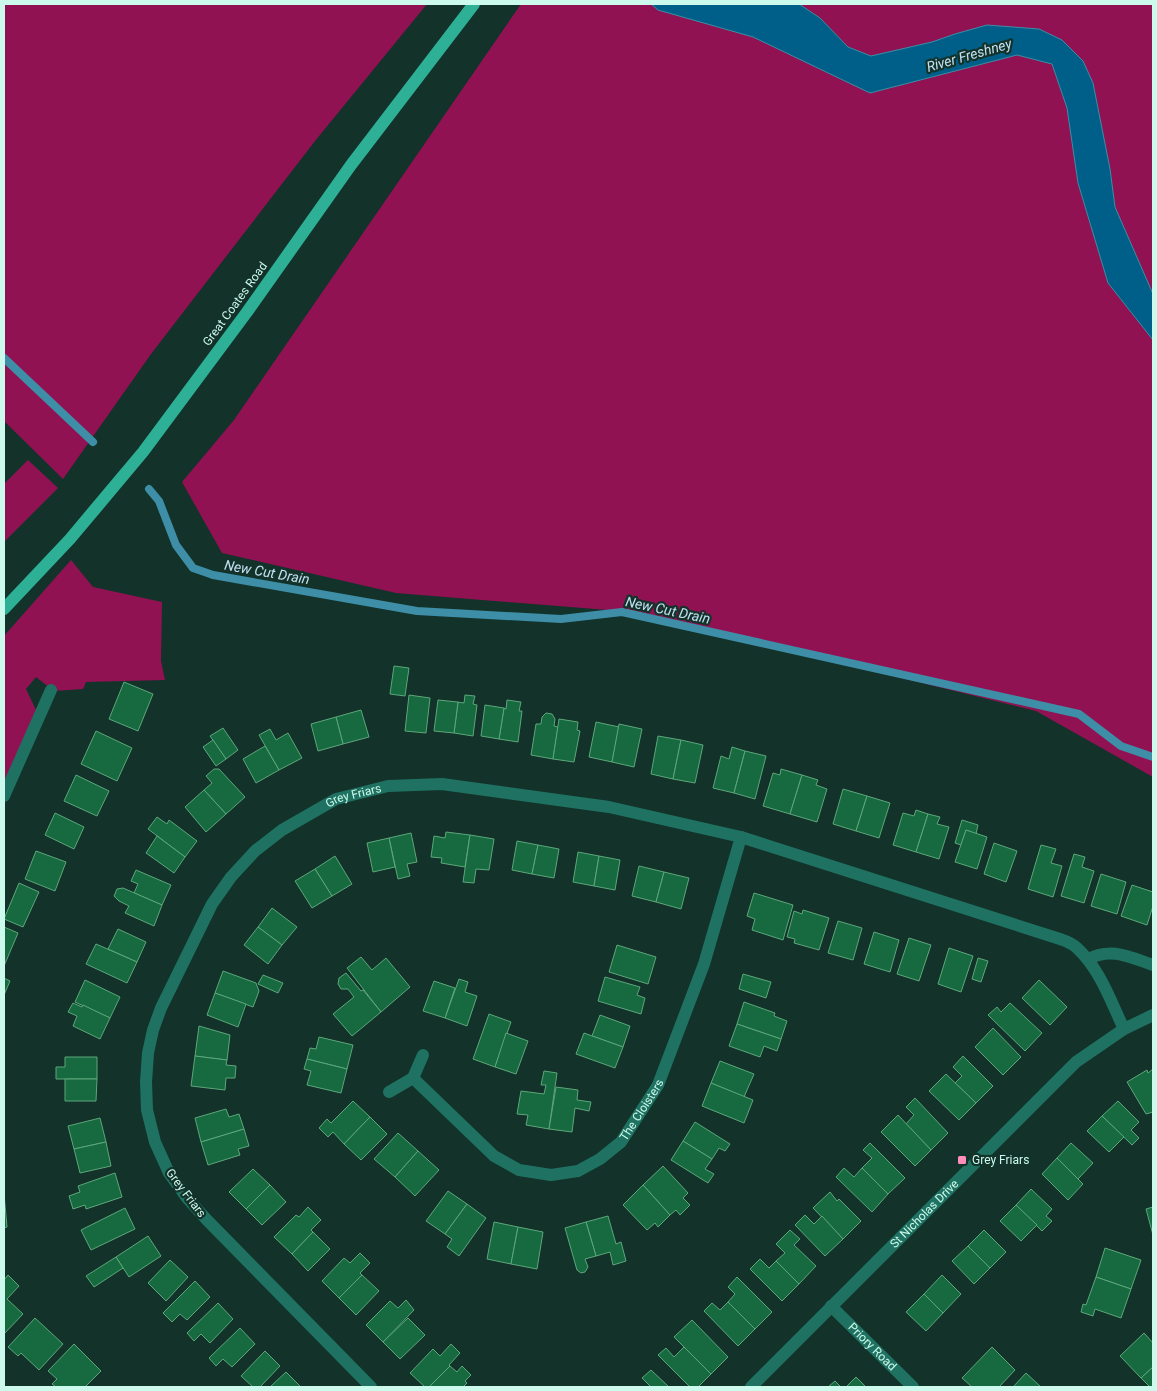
<svg xmlns="http://www.w3.org/2000/svg" width="1157" height="1391" font-family="Roboto,sans-serif">
  <style>
    .green { fill: #911253 }
    .water { fill: #005f88; stroke: #3d8ea6 }
    .lines { fill: none; stroke-linecap: round; stroke-linejoin: round }
    .stream { stroke: #3d8ea6; stroke-width: 8 }
    .building { fill: #176940; stroke: #5da77b }
    .street { stroke: #1f7261; stroke-width: 12 }
    .primary { stroke: #2eb097; stroke-width: 12 }
    .poi-dot { fill: #ff8eba; stroke: #12322a; stroke-width: 2 }
    .labels { text-anchor: middle; dominant-baseline: central; stroke-width: 4.5; stroke-linejoin: round; paint-order: stroke }
    .street-label { font-size: 12px; fill: #ccfaed; stroke: #12322a }
    .poi-label { font-size: 12px; fill: #ccfaed; stroke: #12322a; text-anchor: start }
    .water-label { font-size: 14px; font-style: italic; fill: #c3e0f2; stroke: #12322a }
  </style>
  <rect width="100%" height="100%" fill="#12322a"/>
  <g class="green">
    <path d="M4,4H427L315,141L151,354L63,479L4,421Z"/>
    <path d="M521,4H651L658,10L753,37L870,93L1017,55L1052,64L1067,108L1078,183L1108,283L1153,340V777L1036,711L633,612L396,593L222,553L182,482L234,420Z"/>
    <path d="M799,4H1153V294L1115,207L1110,169L1093,83L987,25L955,34L932,42L871,56L848,47L820,18Z"/>
    <path d="M28,460L58,488L4,542V484Z"/>
    <path d="M71,560L93,587L162,602L161,661L165,680L86,682L83,689L54,691L36,677L26,689L36,710L4,783V636Z"/>
  </g>
  <path class="water" d="M651,4H799L820,18L848,47L871,56L932,42L955,34L987,25L1039,29L1062,40L1083,61L1093,83L1110,169L1115,207L1153,294V340L1108,283L1078,183L1067,108L1052,64L1017,55L870,93L753,37L658,10Z"/>
  <g class="lines">
    <g class="stream">
      <path d="M4,358L93,442"/>
      <path d="M149,489L159,501L176,545L193,568L213,575L417,611L561,619L622,612L1079,714L1121,746L1153,757"/>
    </g>
  </g>
  <g class="building">
    <path d="M394,666L409,668L405,696L390,694Z"/>
    <path d="M124,682L153,694L138,731L109,719Z"/>
    <path d="M409,695L430,698L426,733L405,731Z"/>
    <path d="M465,695L475,696L473,704L477,705L473,736L454,733L458,702L464,703Z"/>
    <path d="M438,700L458,702L454,733L434,731Z"/>
    <path d="M507,700L521,702L519,711H522L518,742L499,739L504,708L506,709Z"/>
    <path d="M485,705L504,708L499,739L481,736Z"/>
    <path d="M361,710L369,737L343,744L336,717Z"/>
    <path d="M546,713L552,714L555,719L554,726L558,727L553,759L531,755L536,724H541L542,717Z"/>
    <path d="M336,717L343,744L318,751L311,724Z"/>
    <path d="M559,719L578,722L577,730L580,731L574,762L553,759Z"/>
    <path d="M596,722L619,727L612,762L589,757Z"/>
    <path d="M619,724L642,729L634,767L612,762Z"/>
    <path d="M223,728L238,750L226,759L210,736Z"/>
    <path d="M270,729L276,740L288,733L302,758L279,770L259,735Z"/>
    <path d="M96,731L132,748L117,781L81,764Z"/>
    <path d="M658,736L681,740L673,779L651,774Z"/>
    <path d="M213,740L226,759L216,766L203,747Z"/>
    <path d="M681,740L703,745L695,783L673,779Z"/>
    <path d="M265,746L279,770L256,783L243,759Z"/>
    <path d="M732,747L745,751L734,793L713,788L721,756L729,759Z"/>
    <path d="M745,751L766,756L755,799L734,793Z"/>
    <path d="M214,769H219L245,797L226,814L204,790L212,783L206,776Z"/>
    <path d="M781,769L802,775L790,814L763,806L773,773L780,775Z"/>
    <path d="M76,775L109,791L97,816L64,801Z"/>
    <path d="M802,775L818,780L816,785L827,789L817,822L790,814Z"/>
    <path d="M843,789L867,796L856,831L833,824Z"/>
    <path d="M204,790L226,814L206,832L185,807Z"/>
    <path d="M867,796L890,803L879,838L856,831Z"/>
    <path d="M916,810L928,814L916,852L893,845L903,813L914,816Z"/>
    <path d="M55,813L84,827L74,849L45,835Z"/>
    <path d="M928,814L940,817L937,824L949,827L939,859L916,852Z"/>
    <path d="M157,817L167,824L169,820L197,841L185,857L148,829Z"/>
    <path d="M962,820L978,825L976,834L966,830L961,845L955,843Z"/>
    <path d="M966,830L987,837L977,869L955,862Z"/>
    <path d="M446,832L470,835L465,867L441,863L442,858L431,857L434,836L445,838Z"/>
    <path d="M411,833L417,862L407,864L410,876L398,879L389,838Z"/>
    <path d="M470,835L494,839L489,870L476,869L474,883L463,882Z"/>
    <path d="M157,836L185,857L174,873L146,853Z"/>
    <path d="M389,838L395,867L373,872L367,843Z"/>
    <path d="M517,841L538,845L532,874L512,870Z"/>
    <path d="M994,843L1017,851L1006,882L984,874Z"/>
    <path d="M538,845L559,849L554,878L532,874Z"/>
    <path d="M1041,845L1056,849L1051,863L1062,866L1053,897L1028,889Z"/>
    <path d="M36,851L66,862L55,891L25,879Z"/>
    <path d="M578,852L599,856L594,886L573,882Z"/>
    <path d="M1074,854L1085,857L1082,867L1094,871L1084,903L1061,896Z"/>
    <path d="M335,856L352,884L332,896L315,869Z"/>
    <path d="M599,856L620,860L615,890L594,886Z"/>
    <path d="M639,866L664,872L656,902L632,896Z"/>
    <path d="M315,869L332,896L312,908L295,881Z"/>
    <path d="M136,870L171,885L162,905L134,893L138,884L131,881Z"/>
    <path d="M664,872L689,878L681,909L656,902Z"/>
    <path d="M1101,874L1126,882L1117,914L1091,906Z"/>
    <path d="M19,883L39,892L23,927L4,919Z"/>
    <path d="M1132,885L1153,892V906L1147,925L1121,916Z"/>
    <path d="M123,888L162,905L154,926L125,913L129,906L119,901L114,896L117,889Z"/>
    <path d="M754,893L793,905L783,940L752,930L755,919L747,916Z"/>
    <path d="M272,908L297,927L282,945L258,927Z"/>
    <path d="M803,910L829,918L819,950L794,943L795,939L787,937L794,911L802,914Z"/>
    <path d="M838,921L862,928L853,960L828,953Z"/>
    <path d="M4,927L18,933L4,966Z"/>
    <path d="M258,927L282,945L268,964L244,945Z"/>
    <path d="M118,929L146,942L137,962L108,949Z"/>
    <path d="M874,932L899,940L890,972L864,964Z"/>
    <path d="M909,938L931,945L919,981L897,974Z"/>
    <path d="M96,944L137,962L127,983L86,964Z"/>
    <path d="M617,945L656,957L648,984L609,972Z"/>
    <path d="M949,948L973,956L961,992L938,984Z"/>
    <path d="M361,957L372,970L386,958L410,987L381,1012L347,968Z"/>
    <path d="M978,958L988,961L981,982L972,979Z"/>
    <path d="M223,971L256,983L259,991L253,1007L215,993Z"/>
    <path d="M346,973L361,991L363,990L381,1012L352,1036L333,1014L354,997L348,989H341L338,984L339,978Z"/>
    <path d="M743,974L771,982L766,998L739,989Z"/>
    <path d="M263,975L283,983L278,993L258,984Z"/>
    <path d="M605,977L640,987L637,995L645,998L641,1014L598,1001Z"/>
    <path d="M4,978L10,981L4,995Z"/>
    <path d="M459,979L468,982L465,992L477,996L467,1026L445,1018Z"/>
    <path d="M85,980L120,997L110,1018L75,1002Z"/>
    <path d="M1039,980L1067,1007L1050,1025L1022,998Z"/>
    <path d="M434,981L455,988L445,1018L423,1011Z"/>
    <path d="M215,993L246,1004L238,1027L207,1015Z"/>
    <path d="M744,1002L775,1013L774,1016L787,1021L781,1039L737,1024Z"/>
    <path d="M73,1003L82,1007L83,1005L110,1018L100,1039L73,1026L77,1016L68,1012Z"/>
    <path d="M1010,1003L1042,1033L1025,1051L988,1015L997,1007L1001,1012Z"/>
    <path d="M489,1014L511,1022L495,1067L473,1059Z"/>
    <path d="M600,1015L630,1026L623,1047L592,1036Z"/>
    <path d="M737,1024L781,1039L777,1051L764,1046L760,1057L729,1046Z"/>
    <path d="M199,1026L230,1035L227,1060L195,1056Z"/>
    <path d="M993,1028L1021,1057L1003,1075L975,1047Z"/>
    <path d="M506,1033L528,1041L516,1074L495,1067Z"/>
    <path d="M584,1033L623,1047L615,1068L576,1054Z"/>
    <path d="M319,1037L353,1045L347,1069L307,1059L310,1048L316,1049Z"/>
    <path d="M195,1056L227,1060L226,1065L236,1066L235,1078H226L225,1090L191,1086Z"/>
    <path d="M963,1056L993,1086L976,1103L955,1083L962,1076L953,1067Z"/>
    <path d="M65,1057H97V1079H56V1067H65Z"/>
    <path d="M307,1059L347,1069L341,1093L307,1085L311,1071L304,1069Z"/>
    <path d="M720,1061L754,1074L744,1097L711,1083Z"/>
    <path d="M1153,1069V1112L1146,1114L1127,1082L1147,1070L1148,1073Z"/>
    <path d="M544,1071L557,1073L549,1129L526,1125L528,1115L517,1114L521,1091L544,1094L546,1085H541Z"/>
    <path d="M946,1074L976,1103L959,1120L929,1091Z"/>
    <path d="M65,1079H97L96,1101H65Z"/>
    <path d="M711,1083L753,1100L744,1123L702,1106Z"/>
    <path d="M556,1087L578,1090L577,1100L591,1102L589,1111L575,1108L572,1132L549,1129Z"/>
    <path d="M915,1098L948,1133L931,1150L906,1124L914,1115L906,1107Z"/>
    <path d="M353,1101L370,1117L344,1144L333,1132L328,1137L319,1128L327,1119L331,1123Z"/>
    <path d="M1118,1101L1139,1122L1131,1130L1139,1138L1132,1145L1102,1116Z"/>
    <path d="M226,1109L229,1117L239,1114L244,1129L201,1142L195,1118Z"/>
    <path d="M898,1115L931,1150L915,1166L881,1132Z"/>
    <path d="M1102,1116L1124,1137L1109,1152L1087,1131Z"/>
    <path d="M370,1117L387,1134L361,1160L344,1144Z"/>
    <path d="M100,1118L106,1142L74,1149L68,1126Z"/>
    <path d="M695,1122L730,1144L725,1151L719,1148L712,1159L683,1141Z"/>
    <path d="M244,1129L249,1146L238,1149L240,1155L208,1165L201,1142Z"/>
    <path d="M398,1133L418,1151L395,1177L374,1159Z"/>
    <path d="M683,1141L712,1159L705,1169L714,1174L708,1183L671,1160Z"/>
    <path d="M106,1142L111,1166L80,1173L74,1149Z"/>
    <path d="M870,1143L905,1178L888,1194L862,1168L872,1158L863,1150Z"/>
    <path d="M1071,1143L1093,1163L1078,1179L1057,1158Z"/>
    <path d="M418,1151L439,1170L415,1196L395,1177Z"/>
    <path d="M1057,1158L1083,1184L1068,1200L1042,1174Z"/>
    <path d="M663,1166L688,1193L683,1198L690,1205L680,1215L676,1210L670,1215L643,1185Z"/>
    <path d="M844,1168L854,1177L862,1168L888,1194L872,1212L836,1177Z"/>
    <path d="M253,1169L270,1185L246,1209L229,1192Z"/>
    <path d="M115,1173L122,1197L86,1209L85,1205L73,1209L69,1196L80,1192L78,1186Z"/>
    <path d="M270,1185L286,1202L262,1225L246,1209Z"/>
    <path d="M643,1185L670,1215L658,1227L655,1223L647,1230L623,1205Z"/>
    <path d="M1031,1189L1052,1209L1046,1216L1052,1221L1042,1231L1016,1205Z"/>
    <path d="M448,1191L467,1204L445,1234L426,1221Z"/>
    <path d="M830,1192L837,1201L839,1199L861,1221L843,1239L813,1208Z"/>
    <path d="M4,1194L7,1227L4,1228Z"/>
    <path d="M467,1204L486,1218L459,1256L447,1247L452,1239L445,1234Z"/>
    <path d="M1016,1205L1037,1225L1021,1241L1000,1221Z"/>
    <path d="M308,1207L321,1220L311,1230L313,1232L292,1254L274,1237L296,1215L299,1217Z"/>
    <path d="M1153,1207V1235L1146,1209Z"/>
    <path d="M125,1208L135,1229L91,1250L81,1230Z"/>
    <path d="M805,1215L814,1224L822,1216L843,1239L825,1256L795,1225Z"/>
    <path d="M608,1216L616,1244L621,1242L626,1261L613,1265L610,1252L596,1256L586,1222Z"/>
    <path d="M494,1222L518,1227L511,1264L487,1259Z"/>
    <path d="M586,1222L596,1256L585,1259L588,1267L585,1272L581,1273L577,1270L565,1228Z"/>
    <path d="M518,1227L543,1232L537,1269L511,1264Z"/>
    <path d="M790,1230L800,1239L794,1245L816,1266L799,1284L776,1261L785,1253L776,1244Z"/>
    <path d="M984,1230L1006,1252L990,1268L968,1246Z"/>
    <path d="M313,1232L330,1249L308,1271L292,1254Z"/>
    <path d="M148,1236L161,1256L129,1277L116,1257Z"/>
    <path d="M968,1246L990,1268L974,1284L952,1261Z"/>
    <path d="M1105,1248L1141,1260L1131,1289L1096,1277Z"/>
    <path d="M360,1253L370,1263L360,1273L362,1275L339,1298L322,1281L344,1258L350,1263Z"/>
    <path d="M116,1257L123,1268L94,1287L86,1276Z"/>
    <path d="M760,1259L769,1268L776,1261L799,1284L782,1301L750,1269Z"/>
    <path d="M170,1260L188,1277L166,1301L148,1283Z"/>
    <path d="M8,1275L19,1286L7,1299L23,1314L4,1334V1280Z"/>
    <path d="M362,1275L379,1291L356,1315L339,1298Z"/>
    <path d="M942,1275L961,1294L943,1313L924,1294Z"/>
    <path d="M737,1277L772,1312L755,1329L728,1302L735,1294L728,1287Z"/>
    <path d="M1096,1277L1131,1289L1121,1318L1095,1309L1093,1316L1081,1312L1083,1304L1086,1305Z"/>
    <path d="M195,1281L210,1297L187,1320L180,1314L172,1322L163,1313Z"/>
    <path d="M924,1294L943,1313L926,1331L906,1312Z"/>
    <path d="M406,1300L414,1310L383,1342L366,1325L390,1301L398,1308Z"/>
    <path d="M728,1302L755,1329L738,1346L704,1311L712,1303L720,1310Z"/>
    <path d="M218,1303L233,1319L210,1343L201,1334L194,1341L187,1333Z"/>
    <path d="M35,1318L63,1344L39,1370L21,1353L18,1356L8,1347Z"/>
    <path d="M408,1318L425,1335L400,1359L383,1342Z"/>
    <path d="M692,1320L728,1357L711,1374L674,1337Z"/>
    <path d="M240,1328L255,1344L232,1367L223,1359L216,1366L209,1358Z"/>
    <path d="M1144,1333L1153,1343V1367L1141,1378L1120,1356Z"/>
    <path d="M74,1344L101,1371L85,1387H56L52,1384L57,1379L48,1371Z"/>
    <path d="M451,1344L460,1353L449,1365L450,1366L429,1387H425L410,1373L433,1349L440,1356Z"/>
    <path d="M684,1347L711,1374L698,1387H690L658,1355L666,1348L674,1357Z"/>
    <path d="M992,1347L1015,1370L999,1387H972L962,1378Z"/>
    <path d="M265,1351L280,1366L260,1387H253L241,1376Z"/>
    <path d="M450,1366L457,1372L462,1366L471,1375L465,1381L467,1383L463,1387H429Z"/>
    <path d="M1153,1367V1387H1150L1141,1378Z"/>
    <path d="M651,1370L669,1387H651L642,1378Z"/>
    <path d="M286,1372L301,1387H270Z"/>
    <path d="M1026,1373L1041,1387H1013Z"/>
    <path d="M856,1377L866,1387H846Z"/>
    <path d="M835,1381L841,1387H828Z"/>
  </g>
  <g class="lines">
    <g class="street">
      <path d="M4,796L51,690"/>
      <path d="M1088,959C1112,947 1129,957 1153,965"/>
      <path id="s1" d="M413,1078L494,1156L519,1170L551,1175L578,1171L600,1159L621,1142L658,1085L704,964L741,837"/>
      <path d="M389,1092L413,1078L423,1055"/>
      <path id="s2" d="M831,1306L913,1387"/>
      <path id="s3" d="M371,1387L207,1220L187,1198L169,1173L155,1142L147,1110L146,1082L148,1053L153,1030L161,1008L212,904L231,877L255,851L282,830L336,799L388,786L442,784L609,807L741,837L1060,939C1066,941 1073,944 1077,948C1100,969 1111,1002 1124,1029"/>
      <path id="s4" d="M751,1387L1076,1062L1124,1029L1153,1015"/>
    </g>
    <path class="primary" d="M4,609L70,539L143,452L247,312L351,165L474,4"/>
  </g>
  <rect class="poi-dot" x="957" y="1155" width="10" height="10" rx="2.5"/>
  <g class="labels">
    <g class="street-label">
      <text transform="translate(235 304) rotate(-54)">Great Coates Road</text>
      <text stroke="none"><textPath href="#s3" startOffset="764">Grey Friars</textPath></text>
      <text stroke="none"><textPath href="#s1" startOffset="291">The Cloisters</textPath></text>
      <text transform="translate(186 1193) rotate(53)">Grey Friars</text>
      <text stroke="none"><textPath href="#s4" startOffset="245">St Nicholas Drive</textPath></text>
      <text stroke="none"><textPath href="#s2" startOffset="58">Priory Road</textPath></text>
    </g>
    <g class="poi-label">
      <text x="972" y="1160">Grey Friars</text>
    </g>
    <g class="water-label">
      <text transform="translate(969 55) rotate(-16)">River Freshney</text>
      <text transform="translate(267 572) rotate(10)">New Cut Drain</text>
      <text transform="translate(668 610) rotate(12)">New Cut Drain</text>
    </g>
  </g>
  <rect width="1157" height="1391" fill="none" stroke="#ccfaed" stroke-width="10"/>
</svg>
